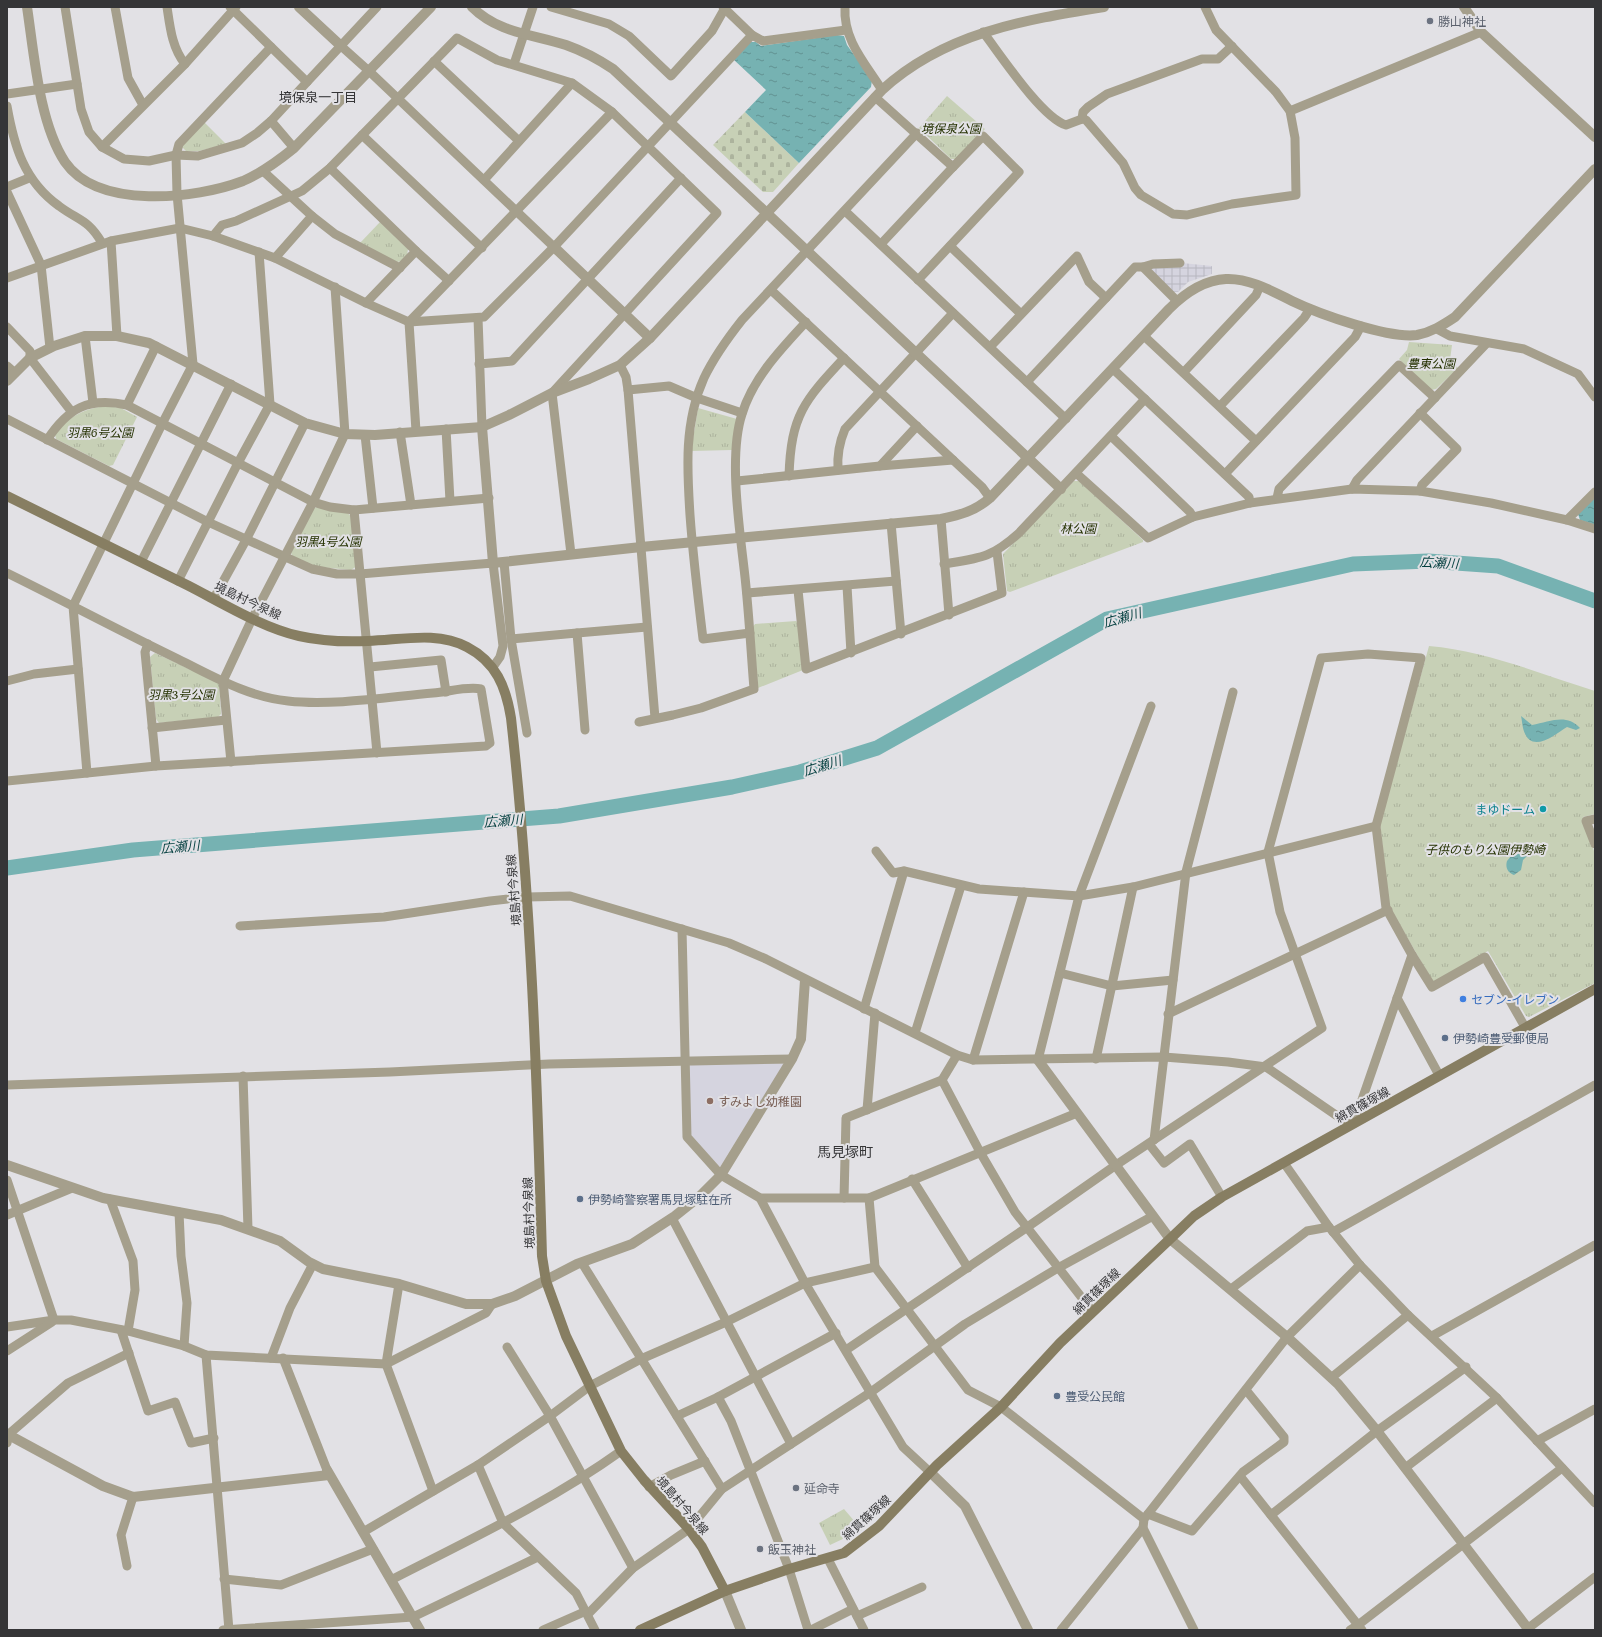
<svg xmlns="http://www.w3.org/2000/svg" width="1602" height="1637" font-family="Literata,'Noto Sans JP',serif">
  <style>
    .built { fill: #d5d4df }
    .industrial { fill: url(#industrial-grid) }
    .cemetery { fill: url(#cemetery-stones) }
    .park { fill: url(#park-tufts) }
    .water { fill: url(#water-ripples) }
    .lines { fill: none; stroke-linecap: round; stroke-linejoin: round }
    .river { stroke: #76b2b2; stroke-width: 15 }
    .minor { stroke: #a59f8c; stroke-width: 9 }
    .tertiary { stroke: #a59f8c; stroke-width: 10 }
    .secondary { stroke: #877e62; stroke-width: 10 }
    .worship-dot { fill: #6b7280; stroke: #e2e1e5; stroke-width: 1.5 }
    .culture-dot { fill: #0f9aa8; stroke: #e2e1e5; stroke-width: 1.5 }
    .shop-dot { fill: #3f7fe0; stroke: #e2e1e5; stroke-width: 1.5 }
    .service-dot { fill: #5c6f8a; stroke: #e2e1e5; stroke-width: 1.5 }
    .education-dot { fill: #8d6e63; stroke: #e2e1e5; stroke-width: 1.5 }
    .labels { text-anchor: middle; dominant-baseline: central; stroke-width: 4; stroke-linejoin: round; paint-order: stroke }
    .worship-label { font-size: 12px; fill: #5b616d; stroke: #e2e1e5; text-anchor: start }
    .park-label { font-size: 12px; font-style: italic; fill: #243100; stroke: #e2e1e5 }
    .street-label { font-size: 12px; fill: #353537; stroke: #e2e1e5 }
    .culture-label { font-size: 12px; fill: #0d838f; stroke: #e2e1e5; text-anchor: end }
    .shop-label { font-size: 12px; fill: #366cbe; stroke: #e2e1e5; text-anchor: start }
    .service-label { font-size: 12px; fill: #4e5e75; stroke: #e2e1e5; text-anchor: start }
    .education-label { font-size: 12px; fill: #785e54; stroke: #e2e1e5; text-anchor: start }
    .neighbourhood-label { font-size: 13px; fill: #353537; stroke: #e2e1e5 }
    .water-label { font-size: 13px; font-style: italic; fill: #033f3f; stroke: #e2e1e5 }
    .quarter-label { font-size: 14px; fill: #353537; stroke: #e2e1e5 }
  </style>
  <defs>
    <pattern id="industrial-grid" width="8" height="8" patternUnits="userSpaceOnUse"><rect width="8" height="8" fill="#d5d4df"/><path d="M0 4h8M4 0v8" fill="none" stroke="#b7b7c0"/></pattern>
    <pattern id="cemetery-stones" width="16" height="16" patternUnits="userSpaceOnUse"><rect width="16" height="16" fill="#c7d0b6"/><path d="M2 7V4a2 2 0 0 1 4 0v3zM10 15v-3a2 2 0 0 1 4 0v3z" fill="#acb39d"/></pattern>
    <pattern id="park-tufts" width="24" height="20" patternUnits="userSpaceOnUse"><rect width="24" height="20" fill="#c7d0b6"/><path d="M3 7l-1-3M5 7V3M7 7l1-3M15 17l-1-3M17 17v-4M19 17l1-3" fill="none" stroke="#acb39d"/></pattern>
    <pattern id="water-ripples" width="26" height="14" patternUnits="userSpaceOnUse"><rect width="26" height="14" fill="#76b2b2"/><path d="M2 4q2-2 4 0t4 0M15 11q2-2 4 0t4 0" fill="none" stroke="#629292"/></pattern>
  </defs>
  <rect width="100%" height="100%" fill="#e2e1e5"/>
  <path class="built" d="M786,1061L720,1167L690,1135L688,1067L691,1065Z"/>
  <path class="industrial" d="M1182,263L1212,266V274L1188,282L1178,292H1172L1151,271L1153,266Z"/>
  <path class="cemetery" d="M745,112L799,163L773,192H763L713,145Z"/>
  <g class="park">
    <path d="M947,96L985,129L957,159H951L919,128Z"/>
    <path d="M204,122L226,144L199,151H186L181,146Z"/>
    <path d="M380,222L408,249L407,256L402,261L397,262L360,243Z"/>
    <path d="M1409,342L1452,345L1450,360L1458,368L1436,389L1431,390L1399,359L1407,350Z"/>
    <path d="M107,406L121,408L137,417L113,465L109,466L56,439L55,435C67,416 86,408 107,406Z"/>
    <path d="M698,408L737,419L732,450L691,451Z"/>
    <path d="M1074,481H1079L1143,540V542L1010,592L1007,591L1003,554Z"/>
    <path d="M319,507L348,513L352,518L357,566L351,570L319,567L294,559L291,553L314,508Z"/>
    <path d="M796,621L798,623L803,670L758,688L753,627L755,624Z"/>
    <path d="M1429,646C1486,651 1541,674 1595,691V814L1583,817L1595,854V983L1529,1017L1526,1016L1488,951L1433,982L1389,906L1380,823Z"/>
    <path d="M155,653L217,682L219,684L221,714L218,717L159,723L156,719L150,657Z"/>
    <path d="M844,1509L862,1530L830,1545L819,1523Z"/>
  </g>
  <g class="water">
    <path d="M837,35L844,36L847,45L872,80L871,87L799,163L745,112L766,90L733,59L750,42H756L761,46Z"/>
    <path d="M1595,496V525L1580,520L1578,514Z"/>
    <path d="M1521,716L1532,725C1550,722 1566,713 1580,728L1576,730L1567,727C1554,735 1530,756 1523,728C1522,724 1522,720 1521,716Z"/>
    <path d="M1524,851L1530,853L1523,860L1521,870L1514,875C1508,873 1505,868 1507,861L1511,856Z"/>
  </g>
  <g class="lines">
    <path class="river" d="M7,868L133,850L559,816L732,787L800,772L877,748L1107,619L1353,564L1428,561L1498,566L1595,601"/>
    <g class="minor">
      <path d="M65,7L81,109L89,132L102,147L124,159L149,161L176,155L198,156L242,143L257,133L271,121L307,82L230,7"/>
      <path d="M115,7L128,78L143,105"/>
      <path d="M167,7C170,27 172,48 185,64"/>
      <path d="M551,7L609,24L629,36L671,76L712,31L725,8"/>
      <path d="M723,7L752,35L763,41L846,30"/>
      <path d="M845,7C843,40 865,63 882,90"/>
      <path d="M983,32C1000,54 1041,117 1066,125L1082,119L1086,120L1123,163L1135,188L1141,195L1173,214L1187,215L1232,204L1296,195L1295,138L1290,111L1276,92L1216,30L1205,7"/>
      <path d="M341,46L370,72L554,247"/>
      <path d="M434,61L519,141"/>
      <path d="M514,64L533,7"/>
      <path d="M307,82L377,7"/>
      <path d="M7,94L77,84"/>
      <path d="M875,97L953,167L983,136L1019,172L918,280"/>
      <path d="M7,106C14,146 24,181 59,206C79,221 88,219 102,243"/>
      <path d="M1290,111L1481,32"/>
      <path d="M1082,119L1083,112L1088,107L1107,94L1202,59H1218L1232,46"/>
      <path d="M271,121L294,148"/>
      <path d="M362,135L482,248"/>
      <path d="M102,147L185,64L236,7"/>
      <path d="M330,168L416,251L366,303"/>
      <path d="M263,171L312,216L275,258"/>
      <path d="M484,180L572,83"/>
      <path d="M7,187L29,178"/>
      <path d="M7,192L41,265L50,348"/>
      <path d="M845,211L1066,419"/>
      <path d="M312,216L335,234L400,268"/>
      <path d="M213,236L222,225L236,221L302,191L330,168L457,38L497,60L572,83L612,112L717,213L552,393L571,554"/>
      <path d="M111,241L117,336"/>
      <path d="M881,244L953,167"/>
      <path d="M950,246L1021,314"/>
      <path d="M416,251L449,281"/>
      <path d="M1143,267L1153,264L1180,263"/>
      <path d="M7,278L111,241L180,228L213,236L275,258L366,303L409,322L484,317L554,247L752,35"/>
      <path d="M771,290L982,487L990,498"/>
      <path d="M478,318L482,427"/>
      <path d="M7,327L30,351V358L71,411"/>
      <path d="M1437,329L1450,336L1524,349L1578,374L1595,397"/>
      <path d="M85,336L93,403"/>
      <path d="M1144,336L1256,441"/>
      <path d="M990,347L1077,256L1089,282L1106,298L1135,267H1143L1177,301"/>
      <path d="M479,364L512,361L681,178"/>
      <path d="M620,365L626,377L628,390L655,718"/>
      <path d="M7,366L15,373"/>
      <path d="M1113,369L1249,497L1250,503"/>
      <path d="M1184,372L1256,295L1260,286"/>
      <path d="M1027,382L1106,298"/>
      <path d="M628,390L669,386L697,398L742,413"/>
      <path d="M127,405L156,346"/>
      <path d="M1220,406L1304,318L1310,309"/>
      <path d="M7,419L208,522L312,569L337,574H360L493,563L503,646L500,657L493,667"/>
      <path d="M446,429L450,501"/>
      <path d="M416,431L409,322L612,112"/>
      <path d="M400,432L411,505"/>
      <path d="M365,435L373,508"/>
      <path d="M1111,436L1190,512L1193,517"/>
      <path d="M47,440C68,408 88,397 127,405L313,502L330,507L354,510L489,498"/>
      <path d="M880,466L917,426"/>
      <path d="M838,470C837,455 839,443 845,429L953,313"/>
      <path d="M1076,473L1148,538L1193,517L1250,503L1352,489L1420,491L1491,503L1567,520L1595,529"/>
      <path d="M1225,474L1355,337L1361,326"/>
      <path d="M789,476C791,415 804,401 844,358"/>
      <path d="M737,481L880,466L953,460"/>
      <path d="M1352,489L1357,480L1487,343"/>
      <path d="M1420,491L1422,485L1457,449L1420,413"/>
      <path d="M1277,498L1279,489L1399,365L1435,398"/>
      <path d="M354,510L377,753"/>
      <path d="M941,519L949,615"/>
      <path d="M1567,520L1595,492"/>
      <path d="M891,523L901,634"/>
      <path d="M141,562L231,384"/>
      <path d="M504,562L511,639L527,733"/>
      <path d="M944,564C981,558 991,558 1019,533L1145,399"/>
      <path d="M7,573C64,601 120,631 178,659C213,676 248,697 288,701C332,706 388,697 433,693C448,692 467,686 481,689L490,743L486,746L156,766L87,773L73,606L162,424L193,364L177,194L176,155L179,144L271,47"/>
      <path d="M178,581L238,463L270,404L259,252"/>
      <path d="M847,586L851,653"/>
      <path d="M798,590L806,669L1002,593L997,552"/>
      <path d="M747,593L896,581"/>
      <path d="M214,598L246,540L305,423"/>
      <path d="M577,633L647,627"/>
      <path d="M750,633L703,639C698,598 693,557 690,515C687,469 684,422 704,378C714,357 727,339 742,320L917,133"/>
      <path d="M511,639L577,633L585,730"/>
      <path d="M148,644L145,652L156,766"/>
      <path d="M370,667L441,660L446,692"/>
      <path d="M7,681L34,674L78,669"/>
      <path d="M639,722L673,715L701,708L754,689C751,652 749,614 745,577C740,531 728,457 742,414C753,378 781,349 806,322"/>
      <path d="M152,728L226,720"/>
      <path d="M231,762L223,681L252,619L313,502L345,434L335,287"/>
      <path d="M7,781L87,773"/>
      <path d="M1595,819L1586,821L1595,844"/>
      <path d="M876,851L893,873L904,871L979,889L1079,896L1133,887L1376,826"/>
      <path d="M240,926L384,917L490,901L527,897L570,896L729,943L766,959L957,1055L973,1060L1164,1057L1228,1062L1266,1067L1346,1122L1354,1123L1412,955L1386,908L1376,826L1421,658L1368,654L1321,658L1268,852L1280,912L1322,1028L1116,1165L1026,1228L846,1350"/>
      <path d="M682,929L687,1137L721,1175L760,1198H869L1077,1113"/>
      <path d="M1412,955L1432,987L1485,957L1525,1027"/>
      <path d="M1060,973L1112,986L1173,980"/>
      <path d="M1397,998L1439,1075"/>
      <path d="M864,1009L904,871"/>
      <path d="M1168,1014L1388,910"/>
      <path d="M915,1033L961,886"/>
      <path d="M957,1055L942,1080L980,1152L1015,1212L1093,1312"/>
      <path d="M1096,1059L1133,887"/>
      <path d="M973,1060L1024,892"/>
      <path d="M1038,1060L1079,896L1151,706"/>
      <path d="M243,1076L248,1229"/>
      <path d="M7,1085L390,1072L549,1064L792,1059"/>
      <path d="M867,1110L875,1013"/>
      <path d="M1154,1140L1186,872L1233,692"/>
      <path d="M1149,1144L1164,1163L1190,1144L1222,1197"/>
      <path d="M1284,1163L1329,1227L1360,1265L1408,1315L1497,1398L1595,1503"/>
      <path d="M912,1179L968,1268"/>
      <path d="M7,1180L54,1320"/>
      <path d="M760,1198L805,1283L903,1447L931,1473"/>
      <path d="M844,1198L846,1118L942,1080"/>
      <path d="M869,1198L875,1267"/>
      <path d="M110,1199L133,1261L135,1290L128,1331"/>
      <path d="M179,1212L181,1256L187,1303L184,1346"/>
      <path d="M7,1215L72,1188"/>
      <path d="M672,1218L791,1444"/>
      <path d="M1333,1232L1595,1085"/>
      <path d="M582,1263L722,1489"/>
      <path d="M399,1284L386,1364L433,1491"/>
      <path d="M1231,1289L1307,1231L1329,1227"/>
      <path d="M7,1327L54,1320H71L128,1331L184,1346L206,1355L386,1364L486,1313L492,1304"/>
      <path d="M121,1330L148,1411L175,1402L191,1443L214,1438"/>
      <path d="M1432,1336L1595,1245"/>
      <path d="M507,1347L550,1416L633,1568"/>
      <path d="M7,1351L52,1322"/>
      <path d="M206,1355L229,1630"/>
      <path d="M271,1358L290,1308L313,1264"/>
      <path d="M283,1358L327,1470"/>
      <path d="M1331,1378L1408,1315"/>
      <path d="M718,1397L731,1421L789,1569L808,1630"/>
      <path d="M677,1416L718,1397L836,1333"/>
      <path d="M1537,1441L1595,1409"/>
      <path d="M7,1443L9,1434L68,1383L129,1353"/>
      <path d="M478,1465L503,1523L576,1593L595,1630"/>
      <path d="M1405,1468L1497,1398"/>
      <path d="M1240,1476L1362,1630"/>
      <path d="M649,1487L671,1475L705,1461"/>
      <path d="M1148,1514L1192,1531L1243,1472L1284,1442V1437L1246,1390"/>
      <path d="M1271,1515L1377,1431L1466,1367"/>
      <path d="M363,1532L478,1465L550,1416L590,1386L641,1359L726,1322L805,1283L875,1267L968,1390L1001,1407L1144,1519"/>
      <path d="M828,1559L864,1630"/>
      <path d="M127,1566L121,1535L133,1497"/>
      <path d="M224,1579L281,1585L373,1549"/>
      <path d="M391,1580C469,1540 550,1502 621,1451"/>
      <path d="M588,1614L633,1568L689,1529L722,1489L871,1392L965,1324L1058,1268L1153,1216"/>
      <path d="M857,1616L922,1587"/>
      <path d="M223,1630L413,1617L538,1557"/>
      <path d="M543,1630L584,1612"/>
      <path d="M811,1630L853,1609"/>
      <path d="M1061,1630L1143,1528"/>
      <path d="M1194,1630L1143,1528L1144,1519L1287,1337L1360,1265"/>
      <path d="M1350,1630L1358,1625L1562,1468"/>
      <path d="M1526,1630L1595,1577"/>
    </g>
    <g class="tertiary">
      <path d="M27,7C34,53 39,123 65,162C98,210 196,199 243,181C262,173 278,161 294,148L431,7"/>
      <path d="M299,7L341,46"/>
      <path d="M472,7C498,33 532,34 566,45C583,51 598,59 613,69L1061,489"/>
      <path d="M1464,7L1481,32L1595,137"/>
      <path d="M554,247L650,338"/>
      <path d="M7,381L30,358L54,346L85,336H117L149,343L305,423L345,434L375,435L482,427L509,415L552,393L589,379L620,365L650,338L882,90C944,33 1024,20 1104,7"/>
      <path d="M482,427L493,563L641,547L941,519C960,515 975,511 990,498L1169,309C1185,293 1203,280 1226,279C1249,278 1272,291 1292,301C1319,314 1389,339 1417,335C1432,332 1443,325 1455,317L1595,169"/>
      <path d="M1038,1060L1170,1239L1287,1337L1338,1384L1377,1431L1529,1630"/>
      <path d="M7,1165L103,1198L221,1220L280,1241L309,1262L323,1269L399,1284L466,1304H492L515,1296L577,1264L632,1244L675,1216L700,1196L721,1175L792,1059L801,1039L805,980"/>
      <path d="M7,1434L103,1486L133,1497L329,1475"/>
      <path d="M327,1470L420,1630"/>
      <path d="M931,1473L965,1506L1028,1630"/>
      <path d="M725,1591L741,1630"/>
    </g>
    <g class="secondary">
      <path d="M7,496C68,526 129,556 189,586C222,603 263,628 299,636C321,641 346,642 368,641C401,640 437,631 467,647C496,662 506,687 511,718C531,897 537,1076 542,1256L546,1281L566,1336L621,1451L644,1480L689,1529L702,1547L725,1591"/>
      <path d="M640,1630L725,1591L789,1569L844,1553L879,1526L937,1465L1001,1407L1060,1343L1170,1239L1194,1216L1222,1197L1595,989"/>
    </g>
  </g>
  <g class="worship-dot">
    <circle cx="1430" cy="21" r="4"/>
    <circle cx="796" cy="1488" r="4"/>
    <circle cx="760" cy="1549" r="4"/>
  </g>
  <circle class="culture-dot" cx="1543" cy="809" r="4"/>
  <circle class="shop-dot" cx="1463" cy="999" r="4"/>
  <g class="service-dot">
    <circle cx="1445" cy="1038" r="4"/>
    <circle cx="580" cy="1199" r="4"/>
    <circle cx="1057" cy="1396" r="4"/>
  </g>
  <circle class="education-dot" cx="710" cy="1101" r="4"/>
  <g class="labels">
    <g class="worship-label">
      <text x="1438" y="21">勝山神社</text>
      <text x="804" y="1488">延命寺</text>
      <text x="768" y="1549">飯玉神社</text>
    </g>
    <g class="park-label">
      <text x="951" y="128">境保泉公園</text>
      <text x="1431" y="363">豊東公園</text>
      <text x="100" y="432">羽黒6号公園</text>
      <text x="1078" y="528">林公園</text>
      <text x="328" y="541">羽黒4号公園</text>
      <text x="181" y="694">羽黒3号公園</text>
      <text x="1485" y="849">子供のもり公園伊勢崎</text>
    </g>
    <g class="street-label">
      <text transform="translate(248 600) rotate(25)">境島村今泉線</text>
      <text transform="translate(513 890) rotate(-95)">境島村今泉線</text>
      <text transform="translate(1362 1104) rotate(-29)">綿貫篠塚線</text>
      <text transform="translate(528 1213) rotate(-92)">境島村今泉線</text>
      <text transform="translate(1096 1291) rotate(-44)">綿貫篠塚線</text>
      <text transform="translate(683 1505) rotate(49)">境島村今泉線</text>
      <text transform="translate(866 1517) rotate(-42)">綿貫篠塚線</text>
    </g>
    <g class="culture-label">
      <text x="1535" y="809">まゆドーム</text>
    </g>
    <g class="shop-label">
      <text x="1471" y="999">セブン-イレブン</text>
    </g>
    <g class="service-label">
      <text x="1453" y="1038">伊勢崎豊受郵便局</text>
      <text x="588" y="1199">伊勢崎警察署馬見塚駐在所</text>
      <text x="1065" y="1396">豊受公民館</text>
    </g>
    <g class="education-label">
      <text x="718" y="1101">すみよし幼稚園</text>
    </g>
    <g class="neighbourhood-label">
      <text x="318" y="96">境保泉一丁目</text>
    </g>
    <g class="water-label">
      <text transform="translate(1439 562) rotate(3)">広瀬川</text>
      <text transform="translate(1122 617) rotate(-16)">広瀬川</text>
      <text transform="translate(822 765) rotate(-17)">広瀬川</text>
      <text transform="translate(503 820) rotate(-5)">広瀬川</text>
      <text transform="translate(180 846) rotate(-5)">広瀬川</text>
    </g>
    <g class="quarter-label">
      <text x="845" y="1151">馬見塚町</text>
    </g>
  </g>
  <rect width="1602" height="1637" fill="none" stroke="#353537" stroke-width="16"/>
</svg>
